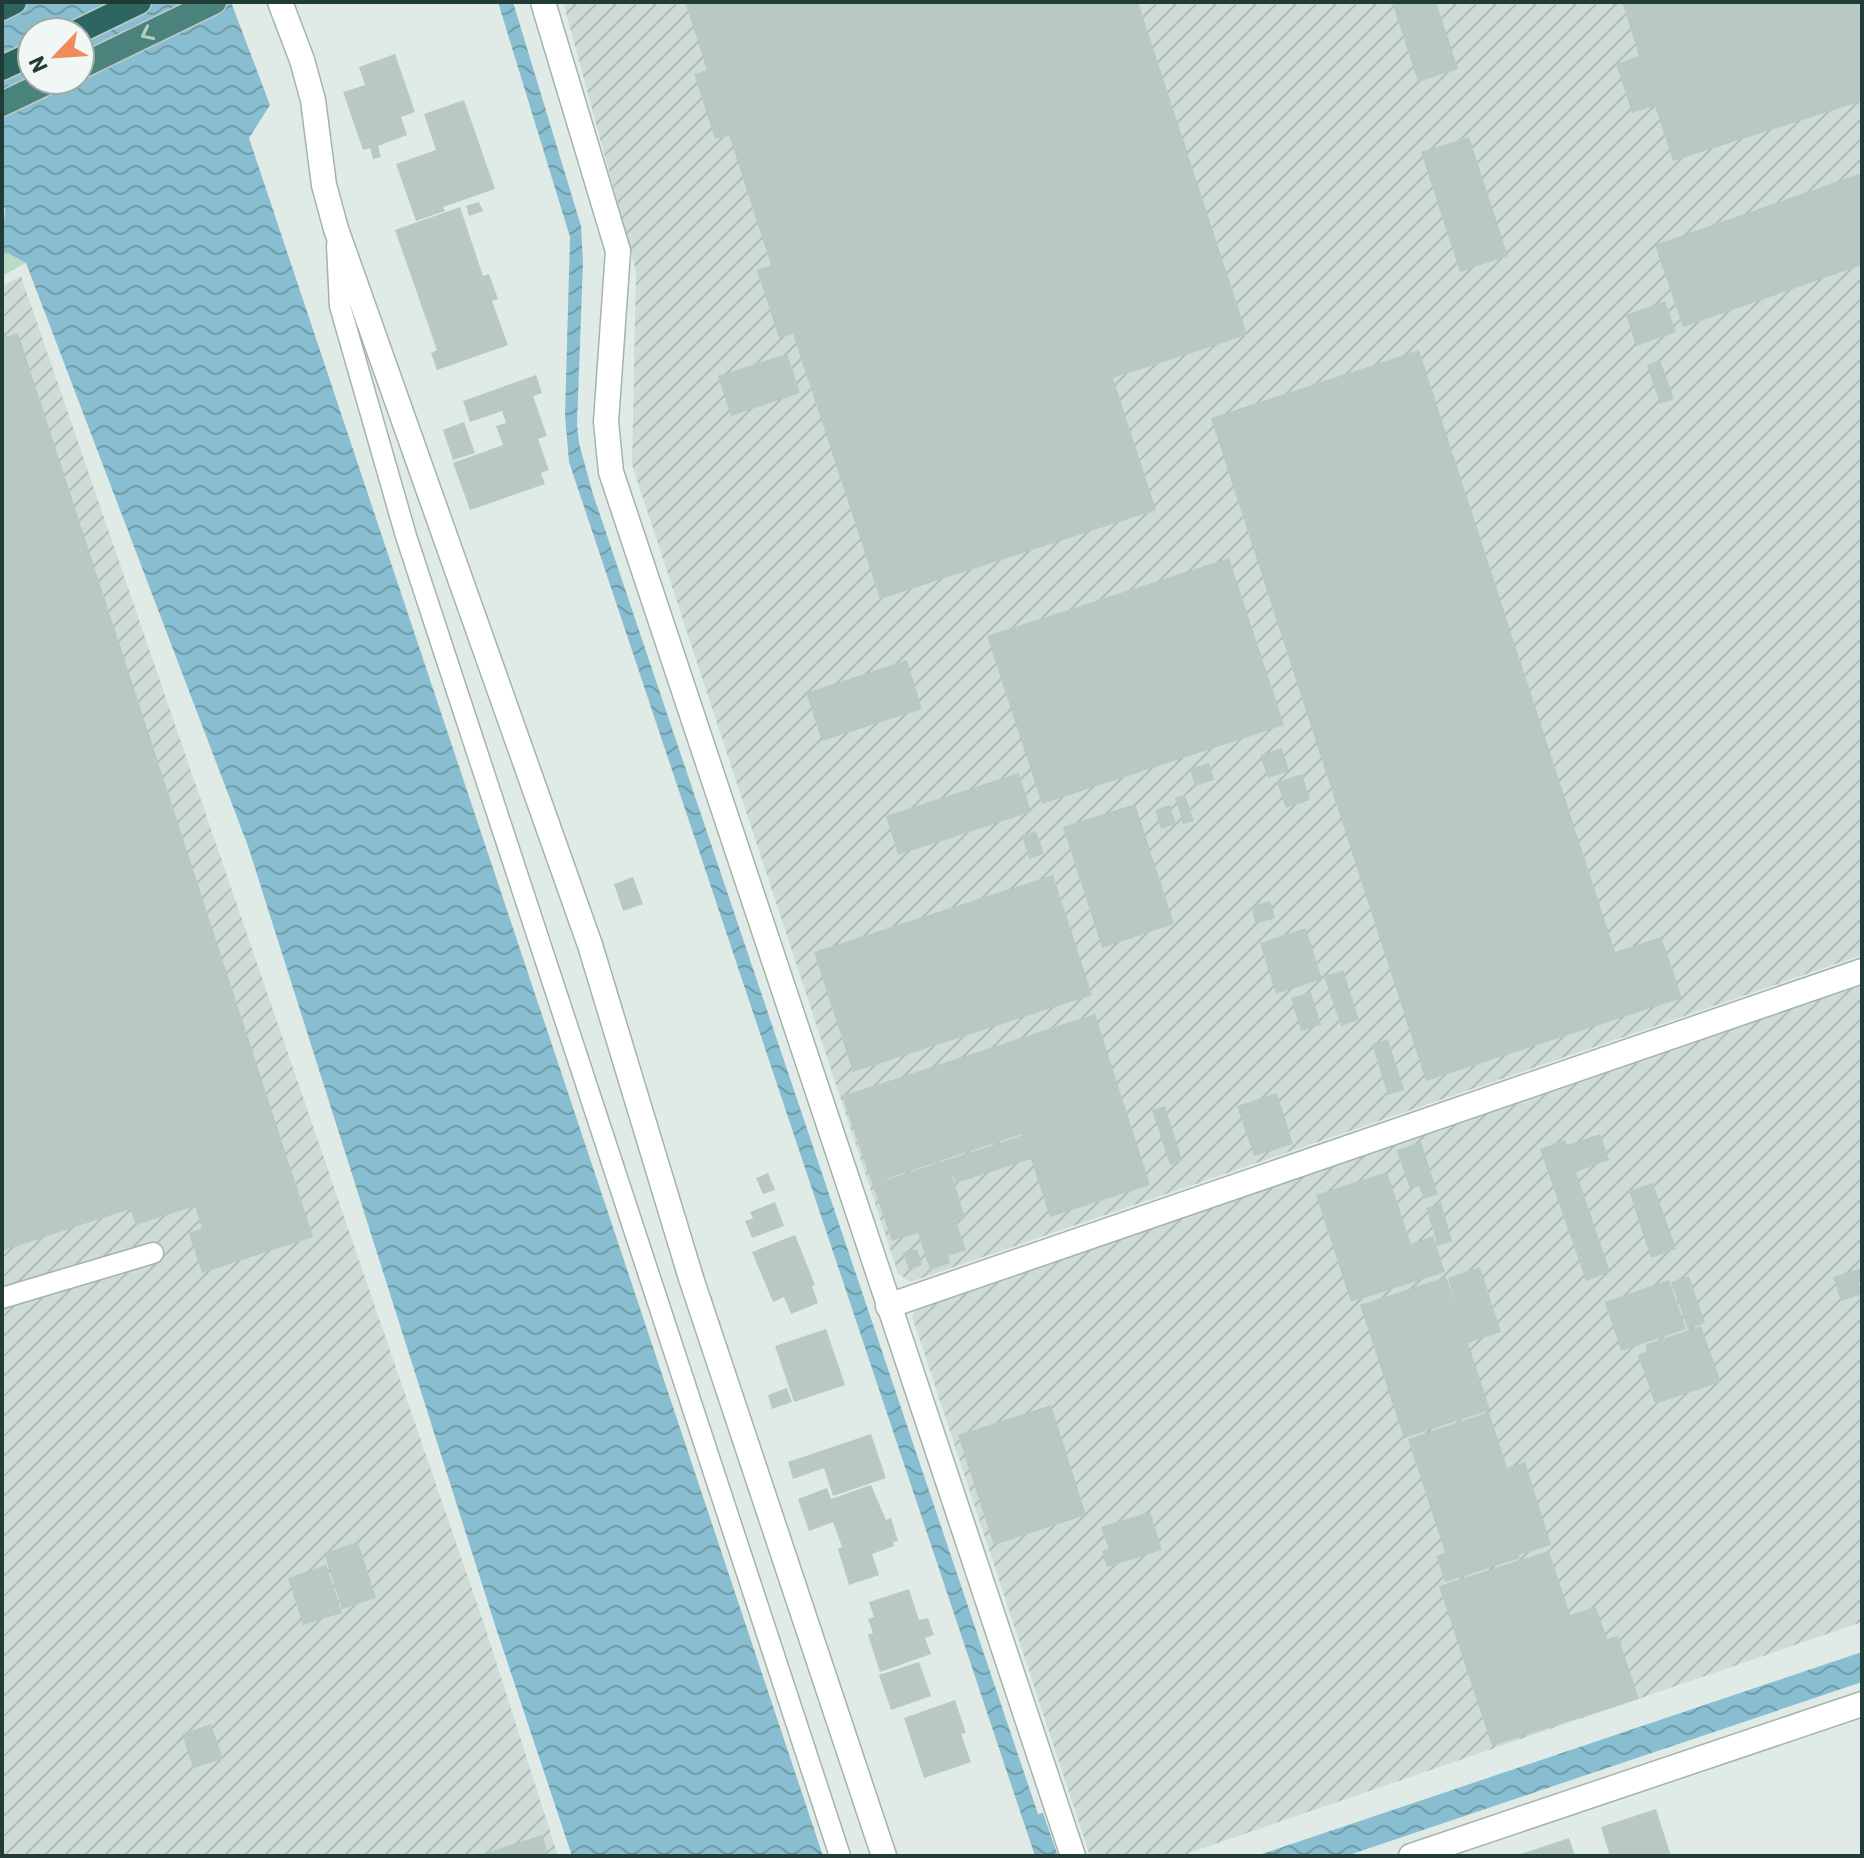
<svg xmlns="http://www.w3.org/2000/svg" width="1864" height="1858" font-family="Barlow,sans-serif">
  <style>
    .industrial { fill: url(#industrial-furrows) }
    .grass { fill: url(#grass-tufts) }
    .water { fill: url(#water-waves); fill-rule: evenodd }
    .building { fill: #b8c8c3; fill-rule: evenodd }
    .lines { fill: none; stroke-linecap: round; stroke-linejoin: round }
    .service-casing { stroke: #a3b3ae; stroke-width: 23 }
    .minor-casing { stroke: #a3b3ae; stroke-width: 27 }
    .trunk-casing { stroke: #c1c8c7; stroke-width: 27 }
    .motorway-casing { stroke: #c1c8c7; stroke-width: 27 }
    .service { stroke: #fff; stroke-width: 20 }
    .minor { stroke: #fff; stroke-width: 24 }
    .trunk { stroke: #49837b; stroke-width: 24 }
    .motorway { stroke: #2d6660; stroke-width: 24 }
    .oneway { stroke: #b6ceca }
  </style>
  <defs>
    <pattern id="industrial-furrows" width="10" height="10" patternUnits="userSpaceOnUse" patternTransform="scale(2)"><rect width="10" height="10" fill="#cedbd6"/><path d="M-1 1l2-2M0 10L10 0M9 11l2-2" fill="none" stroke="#b1bdb8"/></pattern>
    <pattern id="grass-tufts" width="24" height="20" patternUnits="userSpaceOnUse" patternTransform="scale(2)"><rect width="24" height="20" fill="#b9dcc5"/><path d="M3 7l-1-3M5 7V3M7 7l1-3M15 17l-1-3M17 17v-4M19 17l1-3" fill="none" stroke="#9fbeaa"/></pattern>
    <pattern id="water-waves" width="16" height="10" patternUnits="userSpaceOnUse" patternTransform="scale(2)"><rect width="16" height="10" fill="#88becf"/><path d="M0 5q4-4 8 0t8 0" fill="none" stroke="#6f9ca9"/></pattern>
  </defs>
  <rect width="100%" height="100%" fill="#e0ebe7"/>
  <g class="industrial">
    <path d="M563,2H1862V955L910,1282L898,1273L632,465L636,271Z"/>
    <path d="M21,276L485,1627L558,1856H2V286Z"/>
    <path d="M1862,985V1622L1180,1856H1090L912,1316L917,1308Z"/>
  </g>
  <path class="grass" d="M2,250L26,263L2,276Z"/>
  <g class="water">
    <path d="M2,2H231L270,105L249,138L823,1856H572L495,1625L248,846L26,263L2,250L5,209L2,201ZM32,32H80V80H32Z"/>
    <path d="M498,2H513L581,226L583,262L577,424L579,443L592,491L1038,1814L1043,1813L1058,1856H1035L569,462L565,416L570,237Z"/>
    <path d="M1862,1652V1682L1346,1856H1256Z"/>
  </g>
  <g class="building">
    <path d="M685,2H1138L1247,335L1113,378L1156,510L880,599L793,334L779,338L757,270L771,265L729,135L715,139L694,74L707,70Z"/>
    <path d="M1392,2H1436L1458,69L1418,82Z"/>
    <path d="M1622,2H1862V101L1673,161L1655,106L1632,113L1616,64L1639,56Z"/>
    <path d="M395,54L415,112L401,117L407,135L378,146L381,157L373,159L370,148L363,150L343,92L365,85L359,67Z"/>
    <path d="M464,100L495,189L443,207L445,211L416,221L396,164L436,150L424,114Z"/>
    <path d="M1469,137L1508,256L1460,272L1421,152Z"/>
    <path d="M1862,173V265L1683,327L1655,245Z"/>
    <path d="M479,202L483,211L469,216L466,206Z"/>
    <path d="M460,207L483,276L489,274L498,299L492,301L508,345L437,370L431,353L437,350L395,230Z"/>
    <path d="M1665,301L1676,332L1636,346L1626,315Z"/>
    <path d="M18,333L313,1237L202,1273L189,1233L202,1228L195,1206L136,1225L130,1209L2,1251V338Z"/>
    <path d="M1419,350L1615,952L1661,937L1682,998L1426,1081L1211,418Z"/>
    <path d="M787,354L800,393L731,416L718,376Z"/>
    <path d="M1660,360L1674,399L1660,404L1647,365Z"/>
    <path d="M536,375L542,393L533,396L547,436L538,439L549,470L541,473L545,484L470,510L453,463L503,445L496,426L506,423L502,411L470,422L463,401Z"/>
    <path d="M464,422L475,453L453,460L443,430Z"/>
    <path d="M1229,558L1284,725L1042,804L987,636Z"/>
    <path d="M907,660L922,709L822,741L806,693Z"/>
    <path d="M1282,748L1289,771L1268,778L1260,755Z"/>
    <path d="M1209,763L1214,780L1195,786L1190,769Z"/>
    <path d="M1019,773L1031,812L898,855L886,816Z"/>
    <path d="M1302,774L1310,800L1286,808L1277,782Z"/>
    <path d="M1185,795L1194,821L1183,824L1175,798Z"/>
    <path d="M1135,804L1174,924L1102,948L1063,827Z"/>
    <path d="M1170,805L1176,824L1161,829L1155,810Z"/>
    <path d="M1036,831L1044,854L1029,859L1022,835Z"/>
    <path d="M1053,875L1092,995L853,1072L814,952Z"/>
    <path d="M633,877L643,904L623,911L614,884Z"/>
    <path d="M1270,901L1275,918L1256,924L1251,907Z"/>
    <path d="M1306,928L1322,979L1276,994L1260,943Z"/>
    <path d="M1343,970L1359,1020L1341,1026L1324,976Z"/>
    <path d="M1311,992L1321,1025L1301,1031L1291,998Z"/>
    <path d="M1095,1014L1150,1185L1050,1217L1031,1159L956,1183L950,1169L965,1218L956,1221L966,1250L948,1256L950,1263L930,1270L918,1233L892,1241L842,1096ZM1022,1134L1023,1135L886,1180V1179Z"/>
    <path d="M1388,1039L1404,1090L1388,1095L1372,1044Z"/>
    <path d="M1277,1093L1293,1144L1254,1156L1237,1106Z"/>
    <path d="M1165,1106L1182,1160L1170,1165L1152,1110Z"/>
    <path d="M1600,1134L1609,1160L1576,1172L1610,1272L1586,1281L1540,1149L1565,1140L1567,1145Z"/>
    <path d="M1421,1142L1438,1194L1424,1199L1419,1186L1410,1189L1397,1150Z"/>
    <path d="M1387,1172L1411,1244L1433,1236L1445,1272L1351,1302L1316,1195Z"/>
    <path d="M768,1173L775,1190L763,1194L756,1178Z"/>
    <path d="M1653,1183L1676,1249L1651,1258L1629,1191Z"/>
    <path d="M775,1202L784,1226L752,1238L745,1221L753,1218L750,1212Z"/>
    <path d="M1441,1203L1452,1241L1438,1246L1426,1208Z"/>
    <path d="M795,1235L815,1285L812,1286L818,1303L791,1314L784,1297L773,1302L752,1252Z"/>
    <path d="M917,1249L922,1265L909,1270L903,1253Z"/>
    <path d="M1480,1267L1501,1332L1468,1343L1490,1410L1404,1438L1360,1305L1446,1277L1455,1304L1448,1278Z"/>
    <path d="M1862,1268V1280L1858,1281L1862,1294L1841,1301L1833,1277Z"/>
    <path d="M1689,1276L1705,1323L1688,1329L1671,1282Z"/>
    <path d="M1669,1280L1686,1329L1621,1351L1605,1302Z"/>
    <path d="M1701,1326L1721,1382L1655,1404L1638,1355L1647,1351L1645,1345Z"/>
    <path d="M826,1329L845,1385L794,1402L775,1346Z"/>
    <path d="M787,1388L792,1402L772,1409L768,1395Z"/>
    <path d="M1051,1405L1086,1515L994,1545L958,1435Z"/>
    <path d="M1489,1412L1507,1468L1525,1462L1551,1545L1518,1555L1520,1558L1445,1582L1436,1556L1445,1553L1408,1439Z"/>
    <path d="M871,1434L886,1478L833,1496L824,1468L793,1479L788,1462Z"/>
    <path d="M871,1485L886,1520L891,1518L898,1541L893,1542L894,1546L872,1554L879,1575L849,1585L838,1549L842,1547L833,1522L809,1531L798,1499L827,1488L831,1499Z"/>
    <path d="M1150,1512L1162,1550L1107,1567L1102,1551L1109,1549L1101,1527Z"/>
    <path d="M358,1542L376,1598L342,1609L324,1553Z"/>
    <path d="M1549,1551L1570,1615L1596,1607L1607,1639L1618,1636L1639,1699L1492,1746L1439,1586Z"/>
    <path d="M326,1565L342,1613L303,1625L288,1578Z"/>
    <path d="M909,1589L919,1620L928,1618L934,1635L925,1638L931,1654L880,1672L868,1635L873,1633L868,1619L874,1617L869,1602Z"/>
    <path d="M919,1662L931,1696L891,1710L879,1675Z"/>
    <path d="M955,1700L966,1733L961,1734L971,1762L924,1778L904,1718Z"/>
    <path d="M211,1724L223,1759L193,1768L182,1734Z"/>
    <path d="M1656,1809L1671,1856H1610L1601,1827Z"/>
    <path d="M542,1835L549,1856H479V1855Z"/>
    <path d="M1569,1838L1575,1856H1518V1855Z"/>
  </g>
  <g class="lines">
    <g class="service-casing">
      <g id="service">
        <path d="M337,245L340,306L406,536L840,1856"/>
        <path d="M2,1298L153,1253"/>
      </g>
    </g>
    <g class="minor-casing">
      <g id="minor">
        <path d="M280,2L302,60L313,100L324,185L336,229L590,945L691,1278L884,1856"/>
        <path d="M543,2L618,251L606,422L611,472L1073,1856"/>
        <path d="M888,1306L1862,971"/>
        <path d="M1411,1856L1862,1704"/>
      </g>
    </g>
    <g class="trunk-casing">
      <g id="trunk">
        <path d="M80,67L214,2"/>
        <path d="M2,104L52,80"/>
      </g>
    </g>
    <g class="motorway-casing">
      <g id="motorway">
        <path d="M2,8L14,2"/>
        <path d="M77,32L139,2"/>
        <path d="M2,68L32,54"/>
      </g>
    </g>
    <use href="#service" class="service"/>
    <use href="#minor" class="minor"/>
    <use href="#trunk" class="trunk"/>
    <use href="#motorway" class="motorway"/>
  </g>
  <defs><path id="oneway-chevron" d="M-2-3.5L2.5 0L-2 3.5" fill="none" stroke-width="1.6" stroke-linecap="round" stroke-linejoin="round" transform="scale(2)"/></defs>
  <use class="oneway" href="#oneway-chevron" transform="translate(147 34) rotate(154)"/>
  <rect width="1864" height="1858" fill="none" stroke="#213b36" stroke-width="8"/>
  <g transform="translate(56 56) rotate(245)"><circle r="38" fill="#f0f7f4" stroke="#9daca8" stroke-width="2"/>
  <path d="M0-6L14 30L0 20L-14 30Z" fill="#f08b59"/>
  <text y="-12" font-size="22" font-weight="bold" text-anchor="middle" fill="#213b36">N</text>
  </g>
</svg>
